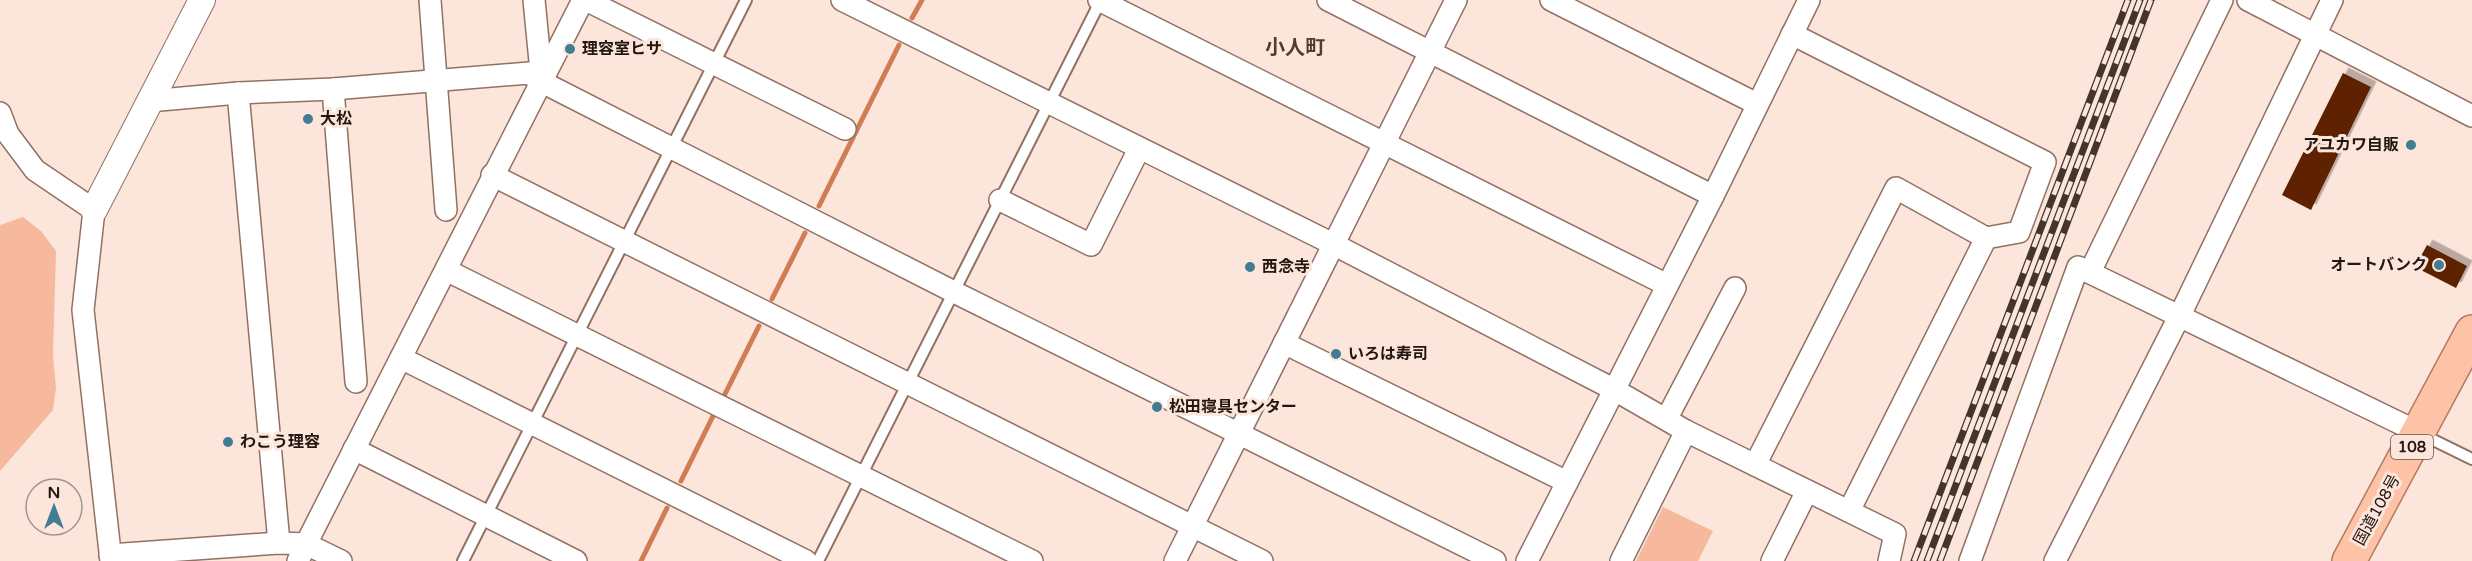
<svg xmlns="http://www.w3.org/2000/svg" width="2472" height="561" font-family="'Varela Round','Noto Sans JP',sans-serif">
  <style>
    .green { fill: #f6b99e }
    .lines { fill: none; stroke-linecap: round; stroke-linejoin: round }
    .stream { stroke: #d17c55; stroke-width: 5 }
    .building { fill: #5f2403; filter: url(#shadow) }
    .service-casing { stroke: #927163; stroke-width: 14 }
    .minor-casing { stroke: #927163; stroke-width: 24 }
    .tertiary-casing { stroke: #927163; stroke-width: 28 }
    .trunk-casing { stroke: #b17b63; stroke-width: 36 }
    .service { stroke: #fff; stroke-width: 10 }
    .minor { stroke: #fff; stroke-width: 21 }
    .tertiary { stroke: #fff; stroke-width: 26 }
    .trunk { stroke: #fec2a6; stroke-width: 33 }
    .rail-casing { stroke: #43352e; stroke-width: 7 }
    .rail { stroke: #fce6dc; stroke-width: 4.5; stroke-dasharray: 14; stroke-linecap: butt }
    .poi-dot { fill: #407c93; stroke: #fce6dc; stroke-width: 2 }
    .labels { text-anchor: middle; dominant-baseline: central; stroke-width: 6; stroke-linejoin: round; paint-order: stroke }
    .shield { fill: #fce6dc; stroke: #64544d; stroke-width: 1.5 }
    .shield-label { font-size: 15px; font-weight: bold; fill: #231610 }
    .poi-label { font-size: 16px; font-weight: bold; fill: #231610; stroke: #fce6dc; text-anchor: start }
    .street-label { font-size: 16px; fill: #231610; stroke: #fce6dc }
    .quarter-label { font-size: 20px; font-weight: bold; fill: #573a2d; stroke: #fce6dc }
  </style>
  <defs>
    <filter id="shadow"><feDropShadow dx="5.5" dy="-5.5" stdDeviation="0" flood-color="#0004"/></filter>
  </defs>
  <rect width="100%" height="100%" fill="#fce6dc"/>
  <g class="green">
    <path d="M23,217L41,231L56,251L53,355L56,388L53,410L0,471V225Z"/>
    <path d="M1663,507L1713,531L1698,561H1636Z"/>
  </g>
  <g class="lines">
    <g class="stream">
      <path d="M912,18L922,0"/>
      <path d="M819,206L899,45"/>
      <path d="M772,299L805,233"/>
      <path d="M724,396L759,326"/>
      <path d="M681,481L714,414"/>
      <path d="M641,561L667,508"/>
    </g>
  </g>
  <g class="building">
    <path d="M2343,73L2371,87L2311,210L2282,195Z"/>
    <path d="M2427,245L2467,266L2456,288L2415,267Z"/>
  </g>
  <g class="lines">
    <g class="service-casing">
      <g id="service">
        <path d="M2421,434L2472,459"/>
        <path d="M463,561L746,0"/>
        <path d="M818,561L1101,0"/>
      </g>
    </g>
    <g class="minor-casing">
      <g id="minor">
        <path d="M430,0L446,210"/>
        <path d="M534,0L542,82"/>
        <path d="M586,0L845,129"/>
        <path d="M842,0L1333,244L1613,389L1686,431L1895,534L1889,561"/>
        <path d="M1099,0L1667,285"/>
        <path d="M1328,0L1713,196"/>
        <path d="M1551,0L1757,104"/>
        <path d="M2248,0L2472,116"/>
        <path d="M1792,34L2045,162L2019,232L1986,238L1849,511"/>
        <path d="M333,89L356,382"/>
        <path d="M238,93L279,543"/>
        <path d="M149,101L238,93L333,89L529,73L542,82L954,292L1495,561"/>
        <path d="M0,113L8,134L35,170L94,210L83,310L111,561"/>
        <path d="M492,175L1262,561"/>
        <path d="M1000,200L1091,245L1139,149"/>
        <path d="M446,270L1032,561"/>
        <path d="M2090,272L2222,0"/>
        <path d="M1284,343L1567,482"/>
        <path d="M401,358L806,561"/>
        <path d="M1667,418L1735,288"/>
        <path d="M354,449L576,561"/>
        <path d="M1755,465L1896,188L1986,238"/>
        <path d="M110,555L279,543L306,544L583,0"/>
        <path d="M298,561L306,544L341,561"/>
        <path d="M1175,561L1456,0"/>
        <path d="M1527,561L1713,196L1809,0"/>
        <path d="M1621,561L1686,431"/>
        <path d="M1772,561L1807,491"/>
        <path d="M1970,561L2078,267L2420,433"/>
        <path d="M2055,561L2180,315L2332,0"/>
      </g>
    </g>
    <g class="tertiary-casing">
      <path id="tertiary" d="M94,210L202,0"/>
    </g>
    <g class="trunk-casing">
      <path id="trunk" d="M2349,561L2472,332"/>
    </g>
    <use href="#service" class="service"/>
    <use href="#minor" class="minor"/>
    <use href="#tertiary" class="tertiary"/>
    <use href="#trunk" class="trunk"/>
    <g class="rail-casing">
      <g id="rail">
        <path d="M1914,561L2128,0"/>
        <path d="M1927,561L2140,0"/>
        <path d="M1940,561L2151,0"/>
      </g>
    </g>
    <use href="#rail" class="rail"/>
  </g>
  <g class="poi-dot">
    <circle cx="570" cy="49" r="6"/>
    <circle cx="308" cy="119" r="6"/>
    <circle cx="2411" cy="145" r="6"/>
    <circle cx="2439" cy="265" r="6"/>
    <circle cx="1250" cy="267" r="6"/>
    <circle cx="1336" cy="354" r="6"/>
    <circle cx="1157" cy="407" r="6"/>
    <circle cx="228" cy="442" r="6"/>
  </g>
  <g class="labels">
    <rect class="shield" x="2391" y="435" width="42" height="24" rx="4.5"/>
    <g class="shield-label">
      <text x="2412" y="447">108</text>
    </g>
    <g class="poi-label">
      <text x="582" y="49">理容室ヒサ</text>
      <text x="320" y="119">大松</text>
      <text x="2399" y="145" text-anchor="end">アユカワ自販</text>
      <text x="2427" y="265" text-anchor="end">オートバンク</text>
      <text x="1262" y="267">西念寺</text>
      <text x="1348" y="354">いろは寿司</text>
      <text x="1169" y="407">松田寝具センター</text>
      <text x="240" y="442">わこう理容</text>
    </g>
    <g class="street-label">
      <text transform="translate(2377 510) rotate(-61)">国道108号</text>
    </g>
    <g class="quarter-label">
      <text x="1295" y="48">小人町</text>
    </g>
  </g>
  <g transform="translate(54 507)"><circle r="28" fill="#fce6dc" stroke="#a5938a" stroke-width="1.5"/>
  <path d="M0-4.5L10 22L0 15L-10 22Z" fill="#407c93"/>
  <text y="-9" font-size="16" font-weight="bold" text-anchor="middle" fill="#231610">N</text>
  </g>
</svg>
